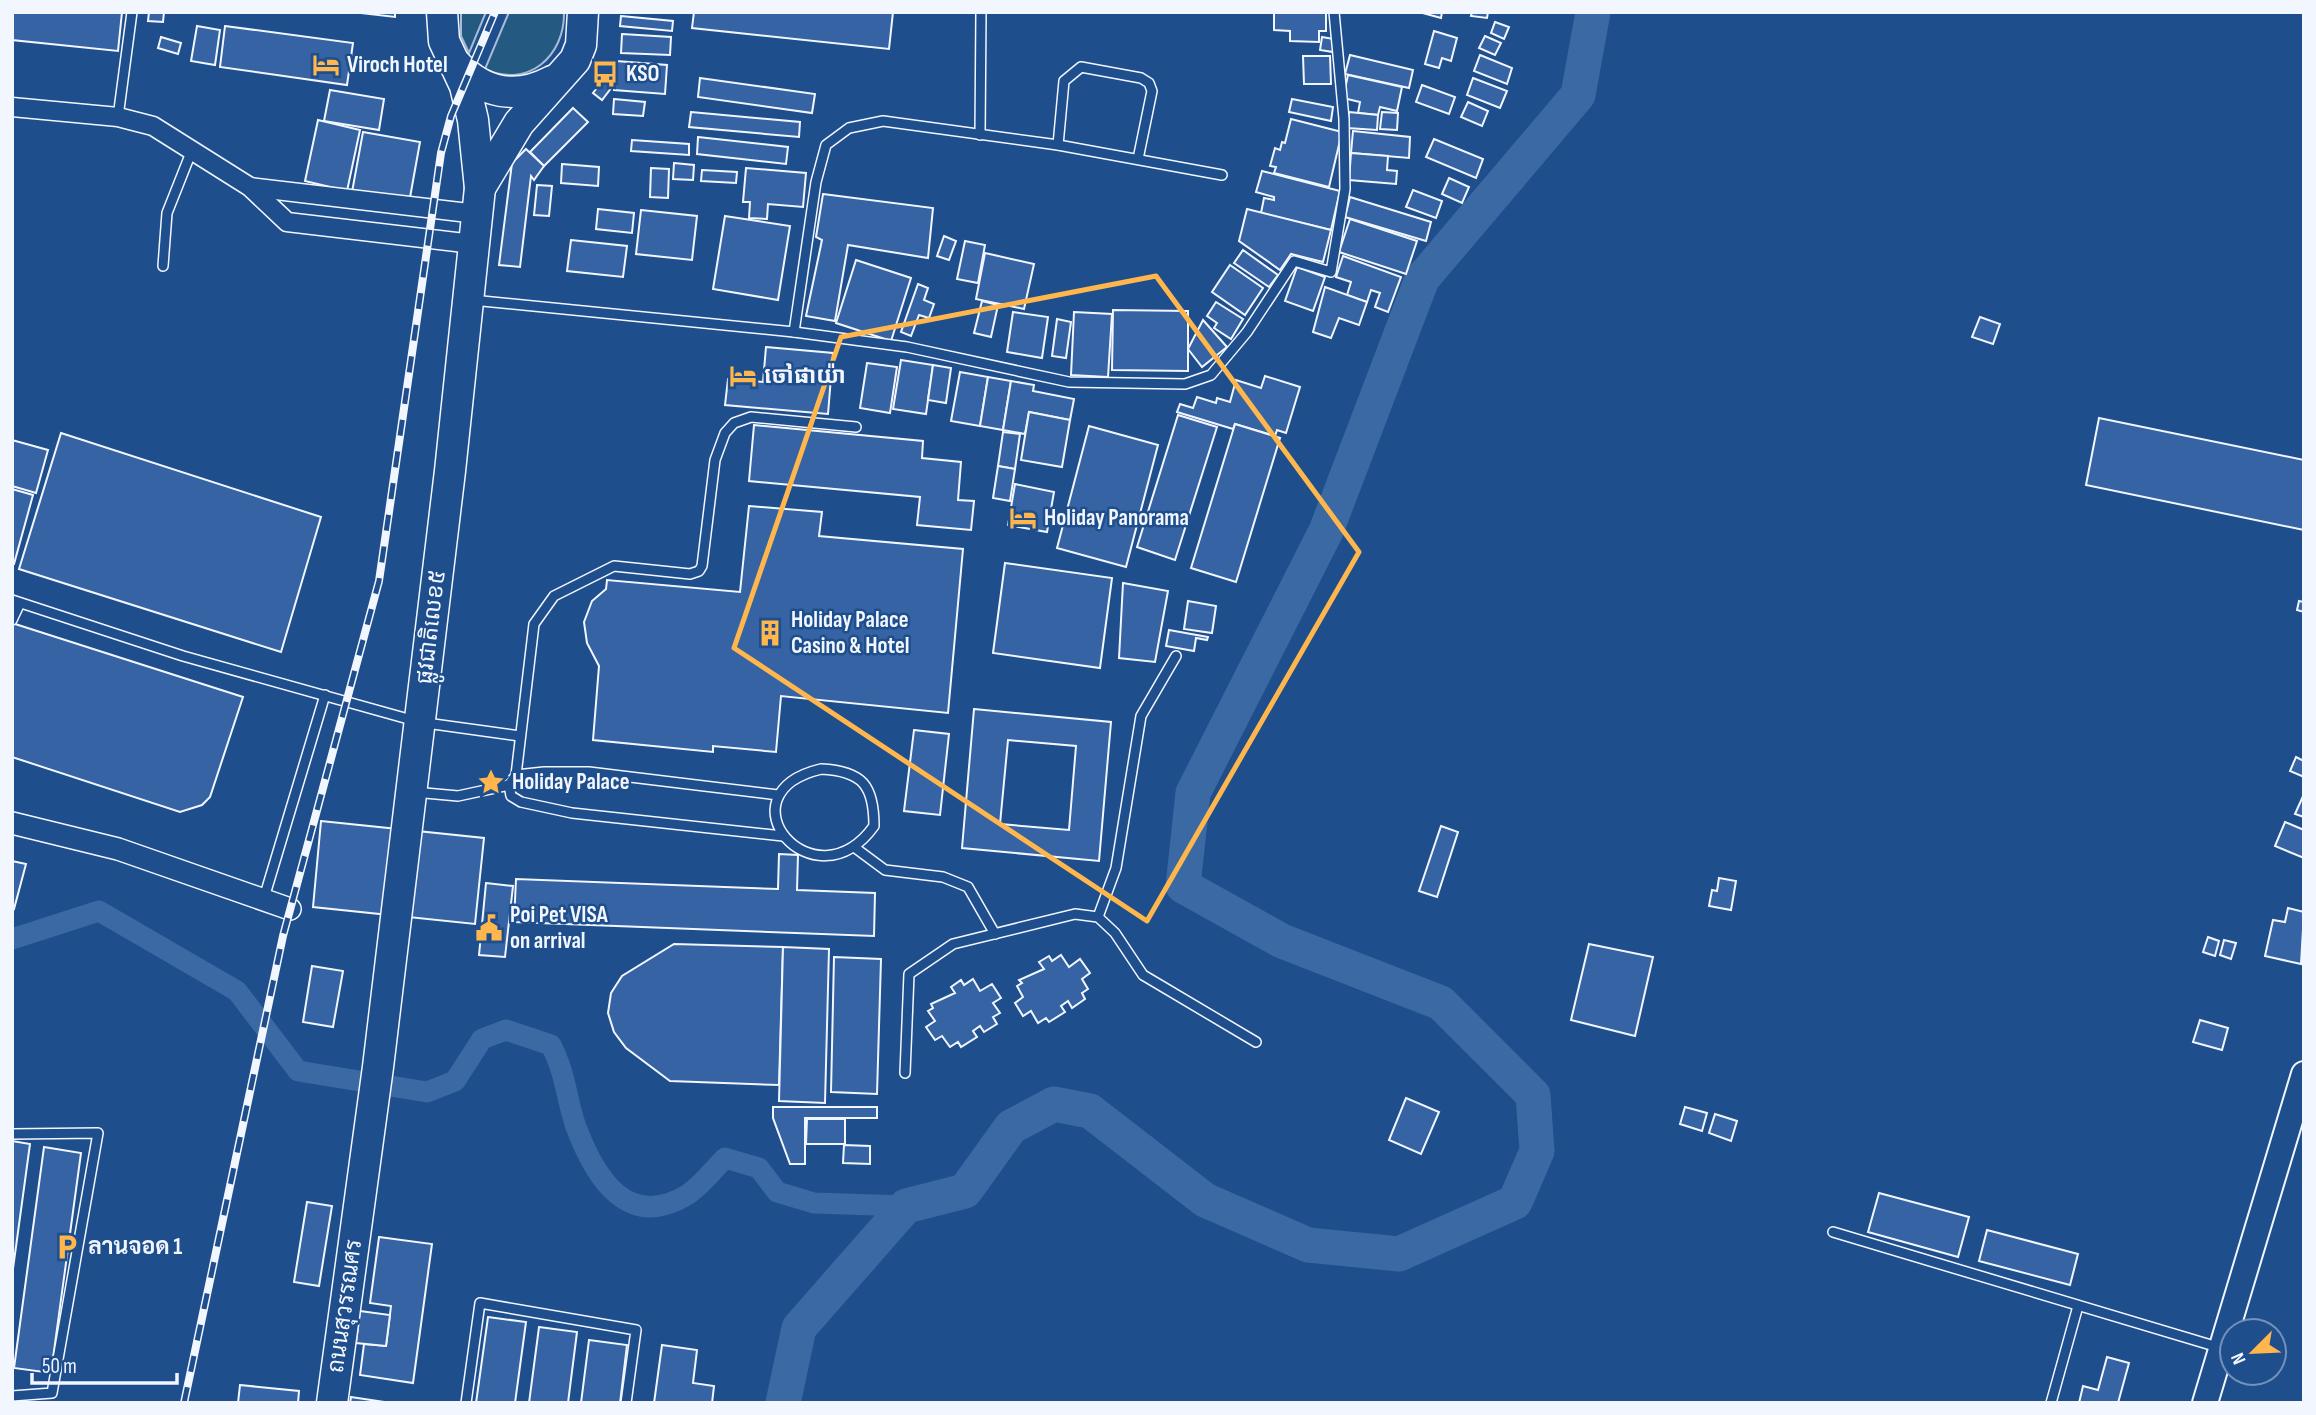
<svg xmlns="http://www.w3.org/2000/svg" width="2316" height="1415" font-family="'Sofia Sans Condensed','Noto Sans Khmer',Sarabun,sans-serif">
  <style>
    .grass { fill: #245a82; stroke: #a8bbd7; stroke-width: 2 }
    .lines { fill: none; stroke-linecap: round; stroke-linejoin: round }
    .canal { stroke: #3b69a3; stroke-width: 21 }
    .river { stroke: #3b69a3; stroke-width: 35 }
    .building { fill: #3563a3; stroke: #f2f6ff; stroke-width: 2; fill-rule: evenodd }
    .service-casing { stroke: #f2f6ff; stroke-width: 12 }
    .minor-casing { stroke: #f2f6ff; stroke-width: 21 }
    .tertiary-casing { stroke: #f2f6ff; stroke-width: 24 }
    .secondary-casing { stroke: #f2f6ff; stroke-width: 28 }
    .trunk-casing { stroke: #f2f6ff; stroke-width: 33 }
    .service { stroke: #1f4e8c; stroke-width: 9 }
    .minor { stroke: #1f4e8c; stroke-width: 18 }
    .tertiary { stroke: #1f4e8c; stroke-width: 21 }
    .secondary { stroke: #1f4e8c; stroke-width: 24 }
    .trunk { stroke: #1f4e8c; stroke-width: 30 }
    .rail-casing { stroke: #f2f6ff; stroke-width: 8 }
    .rail { stroke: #1f4e8c; stroke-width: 5; stroke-dasharray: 16; stroke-linecap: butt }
    .marked { fill: none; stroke: #ffb74d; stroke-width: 5; stroke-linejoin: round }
    .labels { text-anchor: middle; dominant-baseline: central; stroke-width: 5; stroke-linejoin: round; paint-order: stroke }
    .poi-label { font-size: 23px; font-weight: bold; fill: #f2f6ff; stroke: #1f4e8c; text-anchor: start }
    .street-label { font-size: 23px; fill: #f2f6ff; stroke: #1f4e8c }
  </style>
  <rect width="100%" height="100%" fill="#1f4e8c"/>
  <g class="grass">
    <path d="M461,12H486L469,53L461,36Z"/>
    <path d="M509,12H564C565,56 528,89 485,69Z"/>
  </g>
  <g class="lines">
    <path class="canal" d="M12,939L99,911L237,991L298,1071L427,1092L455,1081L482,1039L506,1030L551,1045C566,1074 566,1098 576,1127C595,1177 627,1231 687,1195C701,1186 714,1169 725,1158L759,1168L777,1192L814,1203L906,1206"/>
    <path class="river" d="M783,1403L799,1328L906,1206L965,1191L1011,1127L1054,1104L1090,1111L1205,1200L1308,1245L1399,1254L1515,1202L1537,1151L1533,1095L1441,1003L1282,941L1183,886L1193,793L1326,531L1422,279L1578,95L1593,12"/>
  </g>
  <g class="building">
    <path d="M12,12H122L118,51L12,40Z"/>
    <path d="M149,12H164L163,22L148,21Z"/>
    <path d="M352,12H395V17Z"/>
    <path d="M694,12H893L889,49L692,28Z"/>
    <path d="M1274,12L1326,13V31H1319V42L1290,41V31L1274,30Z"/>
    <path d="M1419,12H1442L1441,18Z"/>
    <path d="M1472,12H1488L1487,18L1471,16Z"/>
    <path d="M621,16L673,21L672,31L620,26Z"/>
    <path d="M1495,22L1509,27L1504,39L1491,33Z"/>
    <path d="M197,26L220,30L215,65L191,61Z"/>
    <path d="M225,26L353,43L347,85L220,67Z"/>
    <path d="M1434,31L1457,38L1451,61L1442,58L1439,68L1425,64Z"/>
    <path d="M622,34L671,37L670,55L621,53Z"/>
    <path d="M1485,36L1501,43L1495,55L1479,48Z"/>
    <path d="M161,37L181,43L178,54L158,48Z"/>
    <path d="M1322,37L1334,39L1333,52L1320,50Z"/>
    <path d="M1350,55L1413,70L1409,88L1345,74Z"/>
    <path d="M1480,55L1512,68L1507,84L1474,71Z"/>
    <path d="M1303,56H1330L1331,84H1304Z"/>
    <path d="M616,61L667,65L665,94L614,90Z"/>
    <path d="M1348,75L1402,87L1397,111L1380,107L1378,115L1358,113L1360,102L1343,98Z"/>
    <path d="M700,78L815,94L812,113L698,97Z"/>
    <path d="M1473,78L1507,91L1500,108L1467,95Z"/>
    <path d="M603,80L612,87L602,100L593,93Z"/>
    <path d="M1422,85L1455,97L1449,114L1416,102Z"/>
    <path d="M330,90L384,99L379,130L324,121Z"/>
    <path d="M614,99L645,102L643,116L613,114Z"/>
    <path d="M1292,99L1333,107L1331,121L1289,112Z"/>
    <path d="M1468,102L1488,111L1482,126L1461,117Z"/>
    <path d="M573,108L588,122L544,166L530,152Z"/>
    <path d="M691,112L800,122L799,137L689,127Z"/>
    <path d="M1349,112L1378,115L1377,130L1347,128Z"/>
    <path d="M1382,112L1398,113L1397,130L1380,129Z"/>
    <path d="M1291,119L1342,132L1329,187L1274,173L1276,167L1270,166L1275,148L1280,150L1282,142L1285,143Z"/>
    <path d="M318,120L360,130L347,191L305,181Z"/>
    <path d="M1353,131L1410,137L1409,158L1351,153Z"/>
    <path d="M363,132L420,142L409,203L352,192Z"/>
    <path d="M698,137L788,147L786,164L697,154Z"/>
    <path d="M1434,139L1483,159L1476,178L1426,157Z"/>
    <path d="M632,140L689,144V155L631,151Z"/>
    <path d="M526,149L544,166L534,180L531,176L520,267L499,265L512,163Z"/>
    <path d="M1351,153L1388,156L1387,170L1397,171L1396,184L1349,180Z"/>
    <path d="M674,163L694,165L693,180L673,179Z"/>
    <path d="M562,164L599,167L598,186L561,183Z"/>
    <path d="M651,168L669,169L668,198L650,197Z"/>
    <path d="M746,168L806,173L803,207L768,204L767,219L749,218L750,202H743Z"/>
    <path d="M702,170L737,172L736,183L701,181Z"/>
    <path d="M1262,171L1340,191L1331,230L1261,213L1264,198L1274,200V197L1256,192Z"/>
    <path d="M1449,178L1469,187L1462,203L1442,194Z"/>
    <path d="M537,185L552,186L549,216L534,215Z"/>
    <path d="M1413,190L1442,201L1436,218L1406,207Z"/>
    <path d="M823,194L933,208L928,258L848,245L835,321L806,316L822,240L816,237Z"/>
    <path d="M1350,197L1431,222L1426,241L1345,217Z"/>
    <path d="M598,209L634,213L632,233L596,229Z"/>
    <path d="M1247,209L1331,230L1323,262L1291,254L1280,270L1239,241Z"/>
    <path d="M641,210L697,216L692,260L636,254Z"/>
    <path d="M725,216L790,226L778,300L713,289Z"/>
    <path d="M1350,219L1417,241L1406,274L1339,252Z"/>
    <path d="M944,236L956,241L949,260L937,256Z"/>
    <path d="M571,240L627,246L623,277L567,271Z"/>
    <path d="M965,241L985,245L978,283L957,279Z"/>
    <path d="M1243,250L1278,275L1269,287L1234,263Z"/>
    <path d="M985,253L1034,264L1024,309L976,299Z"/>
    <path d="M1343,256L1401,277L1388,312L1375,307L1380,293L1371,290L1367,302L1347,295L1351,282L1336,277Z"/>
    <path d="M856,260L911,278L891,341L836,323Z"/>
    <path d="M1230,265L1263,288L1245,315L1212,292Z"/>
    <path d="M1297,267L1325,277L1313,311L1285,301Z"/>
    <path d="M918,284L928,288L924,300L934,304L929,318L919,315L911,336L901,332Z"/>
    <path d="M1325,287L1367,302L1359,325L1339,318L1331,338L1313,332Z"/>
    <path d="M982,301L998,305L991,337L974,333Z"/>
    <path d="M1216,302L1243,319L1231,339L1214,328L1217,323L1207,316Z"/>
    <path d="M1113,310L1188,311V371L1112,370Z"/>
    <path d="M1013,312L1048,317L1042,358L1007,352Z"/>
    <path d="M1074,312L1112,314L1108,377L1071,375Z"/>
    <path d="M1980,317L2000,324L1993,344L1972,337Z"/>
    <path d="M1057,319L1071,322L1066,358L1052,356Z"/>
    <path d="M1203,320L1227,347L1202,367L1188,349Z"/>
    <path d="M766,347L833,353L828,414L725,405L728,379L763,382Z"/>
    <path d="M901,360L933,365L926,414L893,409Z"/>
    <path d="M867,363L897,367L890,413L860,408Z"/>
    <path d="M933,365L951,368L946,403L928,400Z"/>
    <path d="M960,372L988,377L980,426L951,421Z"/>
    <path d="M1265,376L1300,387L1286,433L1277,430L1275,436L1235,424L1233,429L1177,412L1180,404L1193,408L1197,397L1216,403L1217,398L1230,402L1236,380L1261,388Z"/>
    <path d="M988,377L1011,381L1003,430L980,426Z"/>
    <path d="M1011,381L1034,385L1033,391L1074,399L1070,420L1029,412L1025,434L1003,430Z"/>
    <path d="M1029,412L1070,420L1062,467L1021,460Z"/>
    <path d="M1178,415L1217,427L1175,560L1137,547Z"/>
    <path d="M2099,418L2304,460V530L2086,485Z"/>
    <path d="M1235,424L1280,438L1236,582L1191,568Z"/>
    <path d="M754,425L923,441L922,458L961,462L958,500L974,501L971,530L917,525L920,497L749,481Z"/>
    <path d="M1089,426L1158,445L1126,567L1057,548Z"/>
    <path d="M1003,432L1020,434L1015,469L998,466Z"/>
    <path d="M61,433L321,517L281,652L19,569Z"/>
    <path d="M12,440L48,450L36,493L12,486Z"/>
    <path d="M998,466L1015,469L1010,501L993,498Z"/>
    <path d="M1015,484L1054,492L1047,532L1008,525Z"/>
    <path d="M12,489L33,495L14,564H12Z"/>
    <path d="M749,506L822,512L819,536L963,549L948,713L781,696L776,752L713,746V752L593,740L599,666L587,643L584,622L592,601L606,589L607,580L740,592Z"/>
    <path d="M1005,563L1112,578L1100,668L993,653Z"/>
    <path d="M1123,583L1168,591L1155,662L1119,658Z"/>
    <path d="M1188,601L1216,606L1212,633L1184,629Z"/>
    <path d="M2299,601L2304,602V612L2297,610Z"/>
    <path d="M12,623L243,697L210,797L202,805L180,812L12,757Z"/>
    <path d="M1169,630L1208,637L1207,640L1196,638L1194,651L1166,646Z"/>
    <path d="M974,709L1111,722L1099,861L962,848ZM1008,740L1076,746L1069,830L1000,824Z"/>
    <path d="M914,730L949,734L940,815L904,811Z"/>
    <path d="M2296,757L2304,761V777L2290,771Z"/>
    <path d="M2304,794V817L2295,814Z"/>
    <path d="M321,821L484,838L475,924L313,907Z"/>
    <path d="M2285,822L2304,830V858L2275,846Z"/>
    <path d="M1441,826L1458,832L1437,897L1419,891Z"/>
    <path d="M779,854L798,855L797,890L875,893L874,936L514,922L516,879L778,889Z"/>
    <path d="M12,861L26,864L14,909L12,908Z"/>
    <path d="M1719,878L1736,881L1731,910L1709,906L1712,890L1717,891Z"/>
    <path d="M486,883L513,886L505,957L479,955Z"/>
    <path d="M2288,908L2304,912L2301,964L2265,956L2273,920L2285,922Z"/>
    <path d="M2208,937L2219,941L2215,956L2203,952Z"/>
    <path d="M2224,940L2236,943L2231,959L2220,955Z"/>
    <path d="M674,944L783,947L779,1085L670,1081L626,1048L614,1032L608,1013L611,993L622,976Z"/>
    <path d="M1589,944L1653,957L1635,1036L1571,1020Z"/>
    <path d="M783,947L829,949L825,1103L779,1101Z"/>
    <path d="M1061,955L1069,967L1080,959L1090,973L1082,979L1088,989L1082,993L1085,999L1072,1008L1068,1001L1061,1006L1065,1012L1049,1022L1046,1018L1038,1023L1031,1011L1023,1016L1015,1003L1023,997L1017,986L1022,983L1019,980L1044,969L1039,962L1049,956L1052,961Z"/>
    <path d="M834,957L881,959L877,1094L831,1092Z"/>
    <path d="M312,966L343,971L333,1027L303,1022Z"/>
    <path d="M973,979L980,991L992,984L1001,998L993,1003L1000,1013L993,1017L997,1024L984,1032L980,1026L973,1031L977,1037L961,1047L958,1042L950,1047L942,1036L935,1040L926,1027L935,1021L928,1011L933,1008L931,1004L955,993L951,987L961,980L964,985Z"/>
    <path d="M2200,1020L2228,1028L2222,1050L2193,1042Z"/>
    <path d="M1406,1098L1439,1112L1421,1154L1389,1140Z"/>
    <path d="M773,1107H877V1118H805V1164H790L773,1118Z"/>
    <path d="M1685,1107L1707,1113L1702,1131L1680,1124Z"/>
    <path d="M1715,1114L1737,1121L1731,1141L1709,1133Z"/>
    <path d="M807,1119H845V1144H806Z"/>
    <path d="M12,1141L30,1144L12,1276Z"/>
    <path d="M844,1145L870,1146V1164L843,1163Z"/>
    <path d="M44,1147L81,1153L51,1373L14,1368Z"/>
    <path d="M1879,1193L1969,1217L1958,1257L1868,1232Z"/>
    <path d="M307,1202L332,1206L319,1286L294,1282Z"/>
    <path d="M1987,1230L2078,1254L2070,1285L1979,1261Z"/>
    <path d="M379,1237L432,1244L413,1383L360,1375L364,1344L386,1346L391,1306L370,1303Z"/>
    <path d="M360,1311L390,1315L386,1346L356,1343Z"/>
    <path d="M488,1317L526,1322L515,1403H476Z"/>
    <path d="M539,1327L577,1332L568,1403H529Z"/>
    <path d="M589,1340L627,1345L620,1403H581Z"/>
    <path d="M662,1345L697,1350L693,1383L714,1386L712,1403H654Z"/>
    <path d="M2107,1357L2129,1363L2118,1403H2079L2083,1386L2098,1390Z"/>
    <path d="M240,1385L299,1391L298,1403H238Z"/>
    <path d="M351,1397L391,1403H350Z"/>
  </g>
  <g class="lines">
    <g class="service-casing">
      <g id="service">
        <path d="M118,117L132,12"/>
        <path d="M980,135L981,12"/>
        <path d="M1058,145L1064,81L1081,67L1141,78L1149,83L1152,91L1138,159"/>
        <path d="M163,266L167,213L192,150"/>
        <path d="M472,300L794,332L907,347L1069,382L1185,384L1211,375L1247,332L1294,261L1331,272L1345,189L1344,119L1334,12"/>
        <path d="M794,332L816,182L826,145L849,128L883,121L1058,145L1222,175"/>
        <path d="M12,600L183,656L419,722L520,736"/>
        <path d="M12,620L20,603"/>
        <path d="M821,769C863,771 874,786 874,826C814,909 717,794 821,769Z"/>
        <path d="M516,775L534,624L554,596L614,566L690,574L699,571L702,566L715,460L725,433L734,423L751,417L856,427"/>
        <path d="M414,792L458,796L509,785"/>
        <path d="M778,795L589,772H544L516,775L509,785L511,796L521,802L572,813L783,836"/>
        <path d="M854,847L885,870L943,877L968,887L995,934"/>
        <path d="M264,898L325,695"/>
        <path d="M1098,917L1116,868L1141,716L1176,656"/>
        <path d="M905,1073L909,974L953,944L1075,914L1098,917L1115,933L1143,975L1256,1042"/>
        <path d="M12,1134L98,1133L52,1393L12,1396"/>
        <path d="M1833,1232L2221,1348"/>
        <path d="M466,1403L480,1303L636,1330L626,1403"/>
        <path d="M2051,1403L2078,1306"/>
      </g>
    </g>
    <g class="minor-casing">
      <g id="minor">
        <path d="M12,107L118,117L153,126L250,187L287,222L473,244"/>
        <path d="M250,187L477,214"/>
      </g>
    </g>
    <g class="tertiary-casing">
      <path id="tertiary" d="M12,823L118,849L290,909"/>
    </g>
    <g class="secondary-casing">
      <path id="secondary" d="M2205,1403L2304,1074"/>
    </g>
    <g class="trunk-casing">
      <g id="trunk">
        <path d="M456,64C483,94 516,100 552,81"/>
        <path d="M480,188L519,123L575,60L581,45L583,12"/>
        <path d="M332,1403L378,1067L450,471L480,188L473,120L465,86L444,41L442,12"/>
      </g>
    </g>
    <use href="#service" class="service"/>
    <use href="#minor" class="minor"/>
    <use href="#tertiary" class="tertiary"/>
    <use href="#secondary" class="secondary"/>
    <use href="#trunk" class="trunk"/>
    <g class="rail-casing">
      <path id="rail" d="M184,1403L283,936L379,581L441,153L451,116L495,12"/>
    </g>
    <use href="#rail" class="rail"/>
  </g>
  <path class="marked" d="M1156,276L1359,552L1147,921L734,648L841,337Z"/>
  <defs>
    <g id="hotel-bare" transform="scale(2.1)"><path d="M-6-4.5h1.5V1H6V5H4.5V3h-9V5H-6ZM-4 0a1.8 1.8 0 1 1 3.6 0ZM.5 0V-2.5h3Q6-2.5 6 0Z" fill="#ffb74d" stroke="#1f4e8c" stroke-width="2.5" paint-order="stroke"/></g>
    <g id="bus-bare" transform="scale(2.1)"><path d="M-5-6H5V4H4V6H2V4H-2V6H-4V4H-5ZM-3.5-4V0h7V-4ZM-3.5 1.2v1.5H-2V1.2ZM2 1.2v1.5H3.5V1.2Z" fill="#ffb74d" stroke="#1f4e8c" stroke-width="2.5" paint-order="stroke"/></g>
    <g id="building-bare" transform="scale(2.1)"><path d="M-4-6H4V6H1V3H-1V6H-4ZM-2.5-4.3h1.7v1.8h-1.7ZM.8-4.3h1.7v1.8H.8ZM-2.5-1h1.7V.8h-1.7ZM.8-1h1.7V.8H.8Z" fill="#ffb74d" stroke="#1f4e8c" stroke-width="2.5" paint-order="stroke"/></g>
    <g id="sight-bare" transform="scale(2.1)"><path d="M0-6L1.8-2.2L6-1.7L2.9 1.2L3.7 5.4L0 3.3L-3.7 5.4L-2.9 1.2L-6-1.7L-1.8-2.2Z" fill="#ffb74d" stroke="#1f4e8c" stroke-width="2.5" paint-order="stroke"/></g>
    <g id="civic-bare" transform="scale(2.1)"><path d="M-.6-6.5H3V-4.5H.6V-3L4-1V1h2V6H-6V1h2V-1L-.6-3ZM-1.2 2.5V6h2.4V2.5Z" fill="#ffb74d" stroke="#1f4e8c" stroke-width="2.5" paint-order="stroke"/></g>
    <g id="parking-bare" transform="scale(2.1)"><path d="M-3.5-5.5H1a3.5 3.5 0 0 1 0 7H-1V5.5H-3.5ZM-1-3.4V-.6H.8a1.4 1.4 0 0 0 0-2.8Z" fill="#ffb74d" stroke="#1f4e8c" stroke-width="2.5" paint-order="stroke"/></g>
  </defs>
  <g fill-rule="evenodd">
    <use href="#hotel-bare" x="326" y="65"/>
    <use href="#bus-bare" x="605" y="74"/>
    <use href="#hotel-bare" x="743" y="376"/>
    <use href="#hotel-bare" x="1023" y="518"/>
    <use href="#building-bare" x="770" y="633"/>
    <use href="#sight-bare" x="491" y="782"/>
    <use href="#civic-bare" x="489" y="928"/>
    <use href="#parking-bare" x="67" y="1247"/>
  </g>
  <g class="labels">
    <g class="poi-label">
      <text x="347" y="65">Viroch Hotel</text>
      <text x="626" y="74">KSO</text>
      <text x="764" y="376">ចៅផាយ៉ា</text>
      <text x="1044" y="518">Holiday Panorama</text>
      <text x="791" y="620">Holiday Palace<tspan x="791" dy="26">Casino &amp; Hotel</tspan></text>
      <text x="512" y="782">Holiday Palace</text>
      <text x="510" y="915">Poi Pet VISA<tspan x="510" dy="26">on arrival</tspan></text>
      <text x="88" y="1247">ลานจอด 1</text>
    </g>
    <g class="street-label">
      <text transform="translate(431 627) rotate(-83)">ផ្លូវជាតិលេខ៥</text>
      <text transform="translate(345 1306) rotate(-82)">ถนนสุวรรณศร</text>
    </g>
  </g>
  <rect width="2316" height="1415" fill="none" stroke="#f2f6ff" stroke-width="28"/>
  <g transform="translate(2253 1352) rotate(246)"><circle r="33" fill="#1f4e8c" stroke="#7391ba" stroke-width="2"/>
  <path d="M0-5L12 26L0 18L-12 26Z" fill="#ffb74d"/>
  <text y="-10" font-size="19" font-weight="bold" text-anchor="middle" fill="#f2f6ff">N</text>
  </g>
  <path d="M32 1373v10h145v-10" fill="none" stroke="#f2f6ff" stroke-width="3.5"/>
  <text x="42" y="1373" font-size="21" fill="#f2f6ff" stroke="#1f4e8c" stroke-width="5" paint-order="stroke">50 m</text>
</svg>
